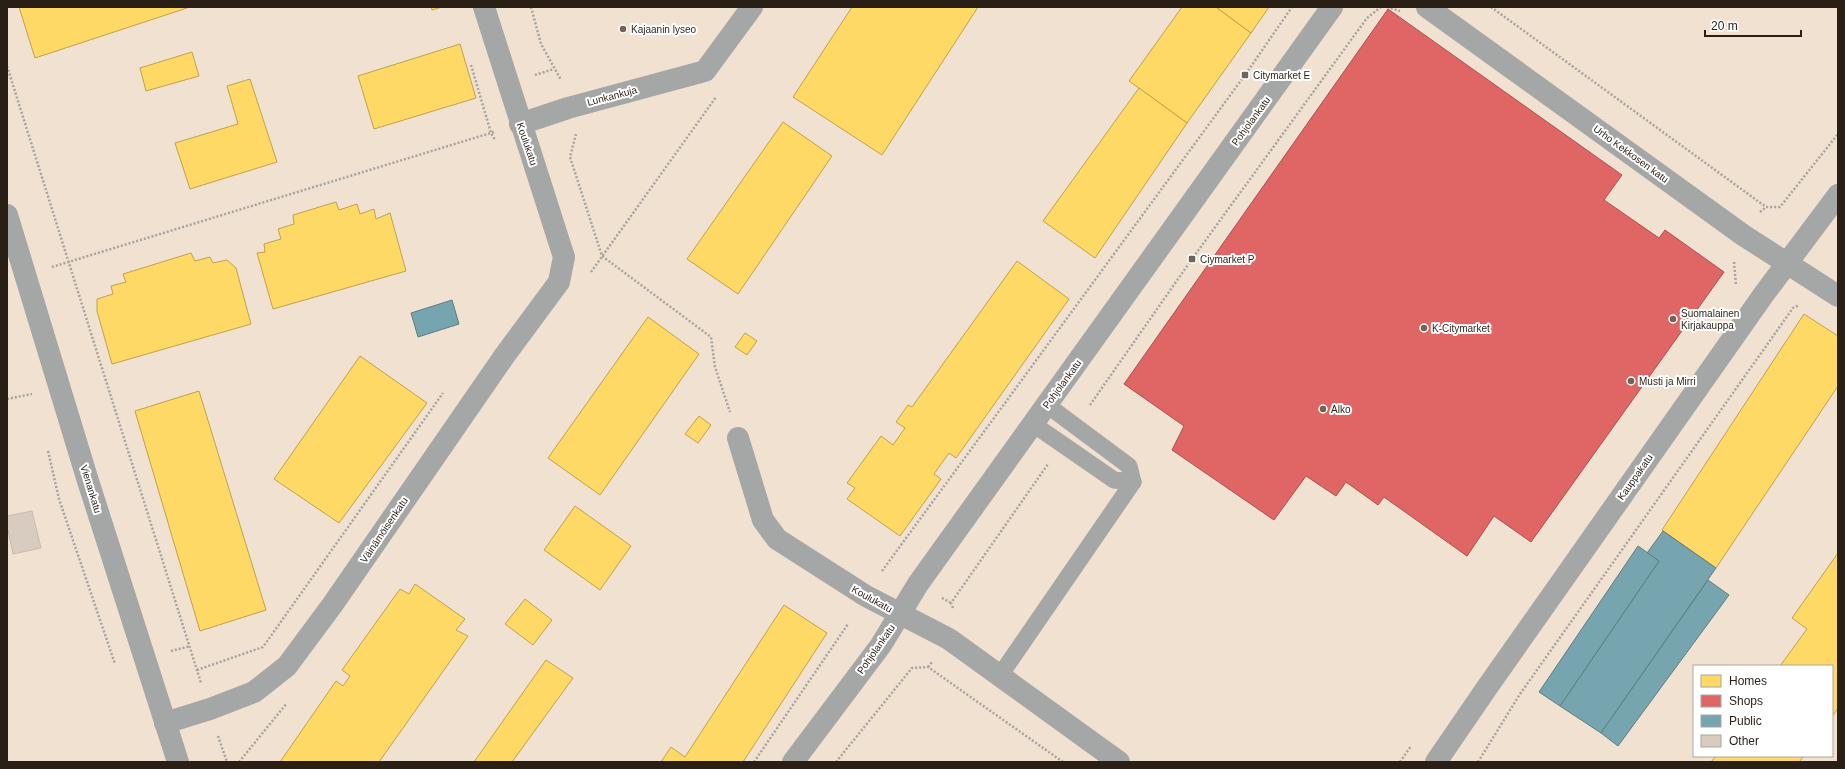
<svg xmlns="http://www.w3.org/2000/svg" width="1845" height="769" font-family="Helvetica,sans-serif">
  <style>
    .homes { fill: #ffd966; stroke: #bfa14e }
    .shops { fill: #e06666; stroke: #a9514e }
    .public { fill: #76a5af; stroke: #5f7d81 }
    .building { fill: #d8cbbf; stroke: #c8bbaf }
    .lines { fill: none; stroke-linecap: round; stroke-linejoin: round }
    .path { stroke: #a5a3a0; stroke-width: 2.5; stroke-dasharray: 2 2; stroke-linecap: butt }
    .service { stroke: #a4a7a6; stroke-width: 17 }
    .minor { stroke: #a4a7a6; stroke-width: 22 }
    .tertiary { stroke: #a4a7a6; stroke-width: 22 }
    .poi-dot { fill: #706357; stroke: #fff; stroke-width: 1.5 }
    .labels { text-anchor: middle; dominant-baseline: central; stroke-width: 4; stroke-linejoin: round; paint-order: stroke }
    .poi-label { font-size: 10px; fill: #2a1f15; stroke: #fff; text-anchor: start }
    .street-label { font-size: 10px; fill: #2a1f15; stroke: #fff }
  </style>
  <rect width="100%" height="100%" fill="#f1e1d1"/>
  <g class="homes">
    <path d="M19,7H186L187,8L35,58Z"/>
    <path d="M431,7H442L432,10Z"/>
    <path d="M852,7H978L882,155L793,97Z"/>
    <path d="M1182,7H1216L1251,33L1187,123L1129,81Z"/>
    <path d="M1216,7H1269L1251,33Z"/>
    <path d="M460,44L476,98L374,129L358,76Z"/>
    <path d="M192,52L199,76L146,91L140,68Z"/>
    <path d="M250,79L277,162L190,189L175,143L238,124L227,86Z"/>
    <path d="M1139,88L1187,123L1095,258L1043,221Z"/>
    <path d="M783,122L832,156L738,294L687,259Z"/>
    <path d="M336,202L339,210L357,204L360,214L374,209L376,219L390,213L406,271L273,309L257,253L265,252L264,244L281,239L278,229L294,224L293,215Z"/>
    <path d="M191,253L195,261L210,257L213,263L227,260L236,268L251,324L112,364L97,311V299L113,294L111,286L126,282L123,274Z"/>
    <path d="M1017,261L1069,299L956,458L949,453L934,474L941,479L900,536L847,499L855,488L847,483L881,436L893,445L905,428L896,422L908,405L912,407Z"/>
    <path d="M1804,314L1838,336V386L1716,568L1662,530Z"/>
    <path d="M648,317L699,354L600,495L548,458Z"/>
    <path d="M745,333L757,341L747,355L735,347Z"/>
    <path d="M360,356L427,403L339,523L274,479Z"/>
    <path d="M199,391L266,610L200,631L135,411Z"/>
    <path d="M699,416L711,425L698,443L685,434Z"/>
    <path d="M575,506L631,546L600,590L544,550Z"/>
    <path d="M1838,553V708L1832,717V666H1780L1807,629L1792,618Z"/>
    <path d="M415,584L465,619L456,630L468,636L379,762H280L336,681L343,686L350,676L342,670L400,589L409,594Z"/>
    <path d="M525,599L552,620L533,645L505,624Z"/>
    <path d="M784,605L827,633L743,762H661L671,747L685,757Z"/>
    <path d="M546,660L573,678L512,762H474Z"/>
    <path d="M1716,756H1804L1799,762H1711Z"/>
  </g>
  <path class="shops" d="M1388,9L1622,175L1604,200L1659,238L1665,230L1724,272L1531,542L1494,516L1467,556L1384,497L1378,505L1346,482L1336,496L1306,476L1274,520L1172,450L1184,426L1124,384Z"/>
  <g class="public">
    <path d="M452,300L459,324L418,337L411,313Z"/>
    <path d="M1663,531L1716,568L1601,733L1560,706L1659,561L1647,553Z"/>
    <path d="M1638,546L1659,561L1560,706L1539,692Z"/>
    <path d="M1708,580L1729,595L1618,746L1601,733Z"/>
  </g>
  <path class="building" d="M32,511L41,548L13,554L7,526V516Z"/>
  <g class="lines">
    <g class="path">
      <path d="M531,7L541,44L561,80"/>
      <path d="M1387,7L1400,11"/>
      <path d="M1491,7L1766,207"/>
      <path d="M471,65L491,133L495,140"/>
      <path d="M7,66L201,683"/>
      <path d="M535,75L554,69"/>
      <path d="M576,134L570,157L602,256L711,337L715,367L730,412"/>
      <path d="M1760,212L1766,207H1780L1838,134"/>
      <path d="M1734,262L1736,285"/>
      <path d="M52,267L494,132"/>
      <path d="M591,272L716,97"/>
      <path d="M7,399L32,394"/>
      <path d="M1090,405L1192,259L1367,18L1381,7"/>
      <path d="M48,451L59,499L115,664"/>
      <path d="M882,571L1245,75L1292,7"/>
      <path d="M942,598L951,603"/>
      <path d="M953,608L951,603L1048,464"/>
      <path d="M171,651L190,646"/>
      <path d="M928,667L933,661"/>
      <path d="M197,670L263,647L443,393"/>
      <path d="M218,736L227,762"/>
      <path d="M239,762L287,703"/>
      <path d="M754,762L848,624"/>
      <path d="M836,762L912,668L928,667L1063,762"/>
      <path d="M1400,762L1411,746"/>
      <path d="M1478,762L1520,694L1793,308L1799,305"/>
    </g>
    <g class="service">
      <path d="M1047,405L1129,466L1133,482"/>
      <path d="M1033,424L1114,480L1133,482"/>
      <path d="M999,677L1133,482"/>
    </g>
    <g class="minor">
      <path d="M1427,7L1743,235L1838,296"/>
      <path d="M520,124L568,108L705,71L752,7"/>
      <path d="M7,215L88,481L178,762"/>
      <path d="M738,438L763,520L777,539L866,596L949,639L1119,762"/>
      <path d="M165,723L210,709L254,692L287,666L333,604L505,355L559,282L564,257L484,7"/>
      <path d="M1436,762L1486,689L1764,294L1838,195"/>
    </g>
    <path class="tertiary" d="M793,762L881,645L918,584L1332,7"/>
  </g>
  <g class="poi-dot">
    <circle cx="623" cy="29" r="4"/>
    <rect x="1241" y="71" width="8" height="8" rx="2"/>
    <rect x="1188" y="255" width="8" height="8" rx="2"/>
    <circle cx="1673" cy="319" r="4"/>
    <circle cx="1424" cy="328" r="4"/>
    <circle cx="1631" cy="381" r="4"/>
    <circle cx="1323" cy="409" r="4"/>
  </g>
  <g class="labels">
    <g class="poi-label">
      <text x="631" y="29">Kajaanin lyseo</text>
      <text x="1253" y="75">Citymarket E</text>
      <text x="1200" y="259">Ciymarket P</text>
      <text x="1681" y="313">Suomalainen<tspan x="1681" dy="12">Kirjakauppa</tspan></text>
      <text x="1432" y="328">K-Citymarket</text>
      <text x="1639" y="381">Musti ja Mirri</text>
      <text x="1331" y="409">Alko</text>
    </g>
    <g class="street-label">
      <text transform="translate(612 96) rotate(-15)">Lunkankuja</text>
      <text transform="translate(1251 121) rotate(-54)">Pohjolankatu</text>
      <text transform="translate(527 144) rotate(71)">Koulukatu</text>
      <text transform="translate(1631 154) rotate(36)">Urho Kekkosen katu</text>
      <text transform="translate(1062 384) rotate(-54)">Pohjolankatu</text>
      <text transform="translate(1635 477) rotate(-55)">Kauppakatu</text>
      <text transform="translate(91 489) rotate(73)">Vienankatu</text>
      <text transform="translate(384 530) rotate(-56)">Väinämöisenkatu</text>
      <text transform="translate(872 599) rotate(29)">Koulukatu</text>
      <text transform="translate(876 649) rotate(-55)">Pohjolankatu</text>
    </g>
  </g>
  <rect width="1845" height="769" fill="none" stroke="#2a1f15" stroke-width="16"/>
  <rect x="1693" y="665" width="140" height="92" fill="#ffffff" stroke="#aaa5a1"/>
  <rect x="1701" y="675" width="20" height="12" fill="#ffd966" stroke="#aaa5a1"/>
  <text x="1729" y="685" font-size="12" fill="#2a1f15">Homes</text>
  <rect x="1701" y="695" width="20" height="12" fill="#e06666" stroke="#aaa5a1"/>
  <text x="1729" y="705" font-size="12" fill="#2a1f15">Shops</text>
  <rect x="1701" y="715" width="20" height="12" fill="#76a5af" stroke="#aaa5a1"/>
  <text x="1729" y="725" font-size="12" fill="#2a1f15">Public</text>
  <rect x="1701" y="735" width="20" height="12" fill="#d8cbbf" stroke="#aaa5a1"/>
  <text x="1729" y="745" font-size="12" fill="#2a1f15">Other</text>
  <path d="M1705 30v6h96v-6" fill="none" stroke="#2a1f15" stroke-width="2"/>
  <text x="1711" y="30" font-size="12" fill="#2a1f15" stroke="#ffffff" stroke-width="3" paint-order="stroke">20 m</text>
</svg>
